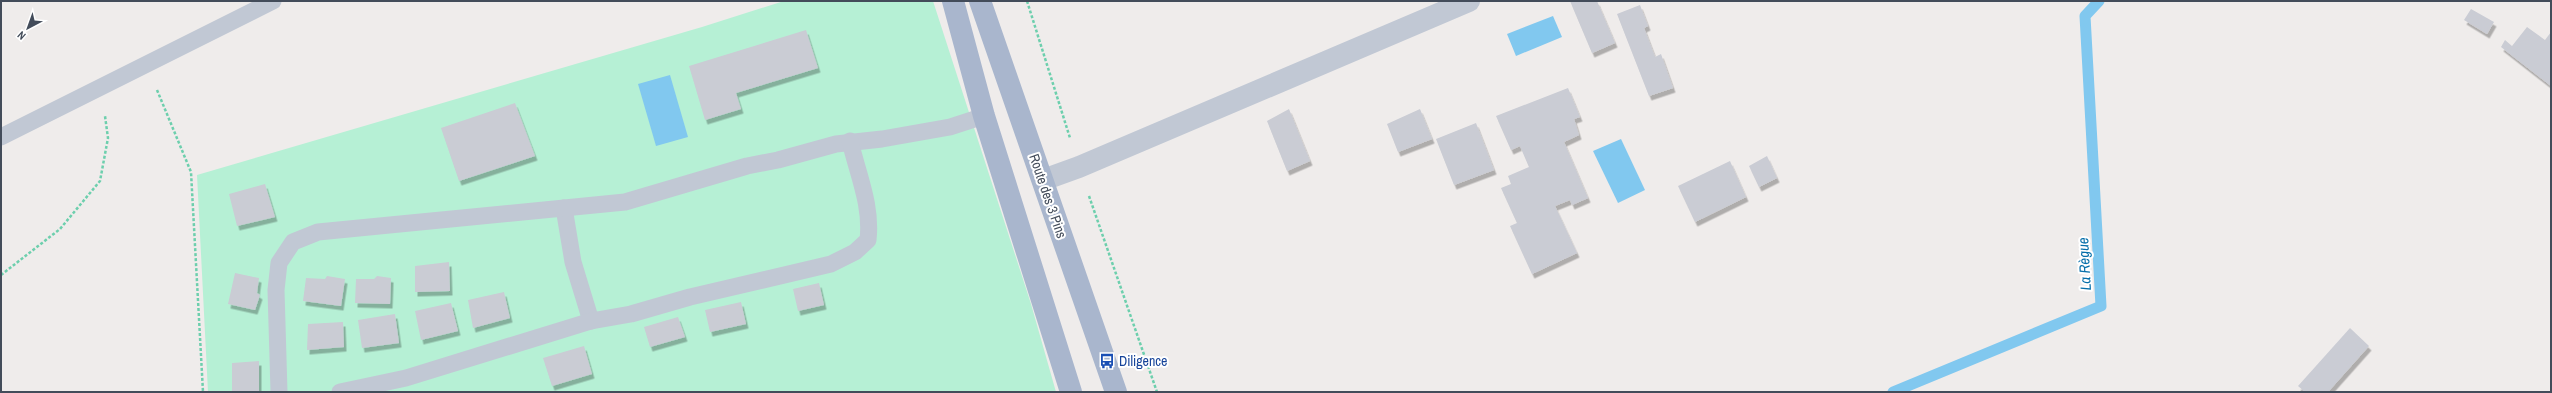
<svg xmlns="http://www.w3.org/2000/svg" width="2552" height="393" font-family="'Archivo Narrow',sans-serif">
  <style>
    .green { fill: #b6f0d5 }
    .water { fill: #81c8ef }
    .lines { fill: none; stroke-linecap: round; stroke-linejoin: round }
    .stream { stroke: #81c8ef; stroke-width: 11 }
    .building { fill: #caccd4; filter: url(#shadow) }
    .path { stroke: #6dcfad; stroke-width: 2.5; stroke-dasharray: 3 2; stroke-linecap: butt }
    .lane { stroke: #c1c8d4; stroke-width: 17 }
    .street { stroke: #c1c8d4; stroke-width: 22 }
    .primary { stroke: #a9b6cd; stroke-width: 22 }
    .labels { text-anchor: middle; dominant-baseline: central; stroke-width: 4; stroke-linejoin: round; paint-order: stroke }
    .street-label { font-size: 14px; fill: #434c5a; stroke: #fff }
    .transit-label { font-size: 14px; fill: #164399; stroke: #fff; text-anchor: start }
    .water-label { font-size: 15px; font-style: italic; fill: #066faa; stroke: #fff }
  </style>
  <defs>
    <filter id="shadow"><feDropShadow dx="2.5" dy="4.5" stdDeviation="0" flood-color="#0004"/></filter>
  </defs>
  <rect width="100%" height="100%" fill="#efeceb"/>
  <path class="green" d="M784,1H933L1031,304L1056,392H208L197,175L702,27Z"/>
  <g class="water">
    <path d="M1553,16L1562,37L1516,56L1507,34Z"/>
    <path d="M670,75L688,137L656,146L638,84Z"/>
    <path d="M1621,139L1645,190L1618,203L1593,151Z"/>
  </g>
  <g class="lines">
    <path class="stream" d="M1893,392L2101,306L2085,16L2099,1"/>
  </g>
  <g class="building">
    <path d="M1570,1H1597L1615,43L1592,53Z"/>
    <path d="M1640,5L1648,26L1644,28L1655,57L1661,54L1673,88L1649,96L1617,14Z"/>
    <path d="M2471,9L2494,22L2487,34L2464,20Z"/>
    <path d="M2527,27L2545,40L2551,32V86L2501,47L2505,40L2512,46Z"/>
    <path d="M806,30L818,68L736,93L741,109L705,120L689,66Z"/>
    <path d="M1568,88L1580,117L1574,119L1579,135L1564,142L1588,198L1572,205L1570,200L1555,206L1577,253L1532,274L1510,226L1517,223L1501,188L1511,184L1508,176L1529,167L1520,146L1511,150L1496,116Z"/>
    <path d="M515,103L535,156L459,181L441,128Z"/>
    <path d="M1289,109L1310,161L1287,171L1267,121Z"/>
    <path d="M1420,109L1432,139L1398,152L1387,124Z"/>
    <path d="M1476,123L1494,170L1454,185L1436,139Z"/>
    <path d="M1767,156L1777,178L1759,187L1749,166Z"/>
    <path d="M1730,161L1746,197L1695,222L1678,186Z"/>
    <path d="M265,184L275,217L237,226L229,194Z"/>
    <path d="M449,262L450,291L415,292V266Z"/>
    <path d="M235,273L259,278L257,293L260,295L255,310L228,304Z"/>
    <path d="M327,276L345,279L341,306L303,301L306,278L325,279Z"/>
    <path d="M377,276L391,278L390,304L355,303L356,279H374Z"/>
    <path d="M819,283L824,305L798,311L793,289Z"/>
    <path d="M504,292L510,318L473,328L468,300Z"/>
    <path d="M741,302L746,324L710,332L705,310Z"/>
    <path d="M451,303L458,331L421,340L415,311Z"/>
    <path d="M395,314L399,343L362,348L358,320Z"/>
    <path d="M678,317L685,337L650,347L644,327Z"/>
    <path d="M343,322L344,347L307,350L308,324Z"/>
    <path d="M2350,328L2369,346L2328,392H2305L2298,386Z"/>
    <path d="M584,346L592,374L552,386L543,358Z"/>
    <path d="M259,361V392H232V363Z"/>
  </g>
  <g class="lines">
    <g class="path">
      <path d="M1027,1L1070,138"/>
      <path d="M157,90L191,172L203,392"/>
      <path d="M1089,196L1157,392"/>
      <path d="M1,275L60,229L100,181L108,138L105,116"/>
    </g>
    <g class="lane">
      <path d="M1,137L273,1"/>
      <path d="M564,208L573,262L591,321"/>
      <path d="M279,392L276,290L279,263L293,242L318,232L625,202L747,166L778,160L836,144L882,139L950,127L984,116"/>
      <path d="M340,392L406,378L591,321L631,314L690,297L831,264L855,252L868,240C872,205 858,175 850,141"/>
    </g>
    <path class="street" d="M1043,180L1079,167L1469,1"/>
    <g class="primary">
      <path d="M953,1L984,116L1071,392"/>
      <path d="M980,1L1116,392"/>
    </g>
  </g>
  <defs>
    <g id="bus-bare" transform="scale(1.2)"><path d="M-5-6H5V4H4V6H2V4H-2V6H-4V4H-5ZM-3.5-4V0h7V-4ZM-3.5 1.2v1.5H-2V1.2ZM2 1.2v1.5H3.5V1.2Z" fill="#1a4fb4" stroke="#fff" stroke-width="2.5" paint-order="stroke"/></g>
  </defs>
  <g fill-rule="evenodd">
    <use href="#bus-bare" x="1107" y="361"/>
  </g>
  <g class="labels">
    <g class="street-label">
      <text transform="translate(1048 196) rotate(71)">Route des 3 Pins</text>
    </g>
    <g class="transit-label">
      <text x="1119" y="361">Diligence</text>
    </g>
    <g class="water-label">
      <text transform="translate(2084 264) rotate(-93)">La Règue</text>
    </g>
  </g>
  <rect width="2552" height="393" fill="none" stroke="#434c5a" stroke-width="4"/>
  <g transform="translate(28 28) rotate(221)" stroke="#ffffff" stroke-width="3" paint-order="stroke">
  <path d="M0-3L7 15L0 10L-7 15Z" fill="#434c5a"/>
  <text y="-6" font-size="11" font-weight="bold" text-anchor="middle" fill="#434c5a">N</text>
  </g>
</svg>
